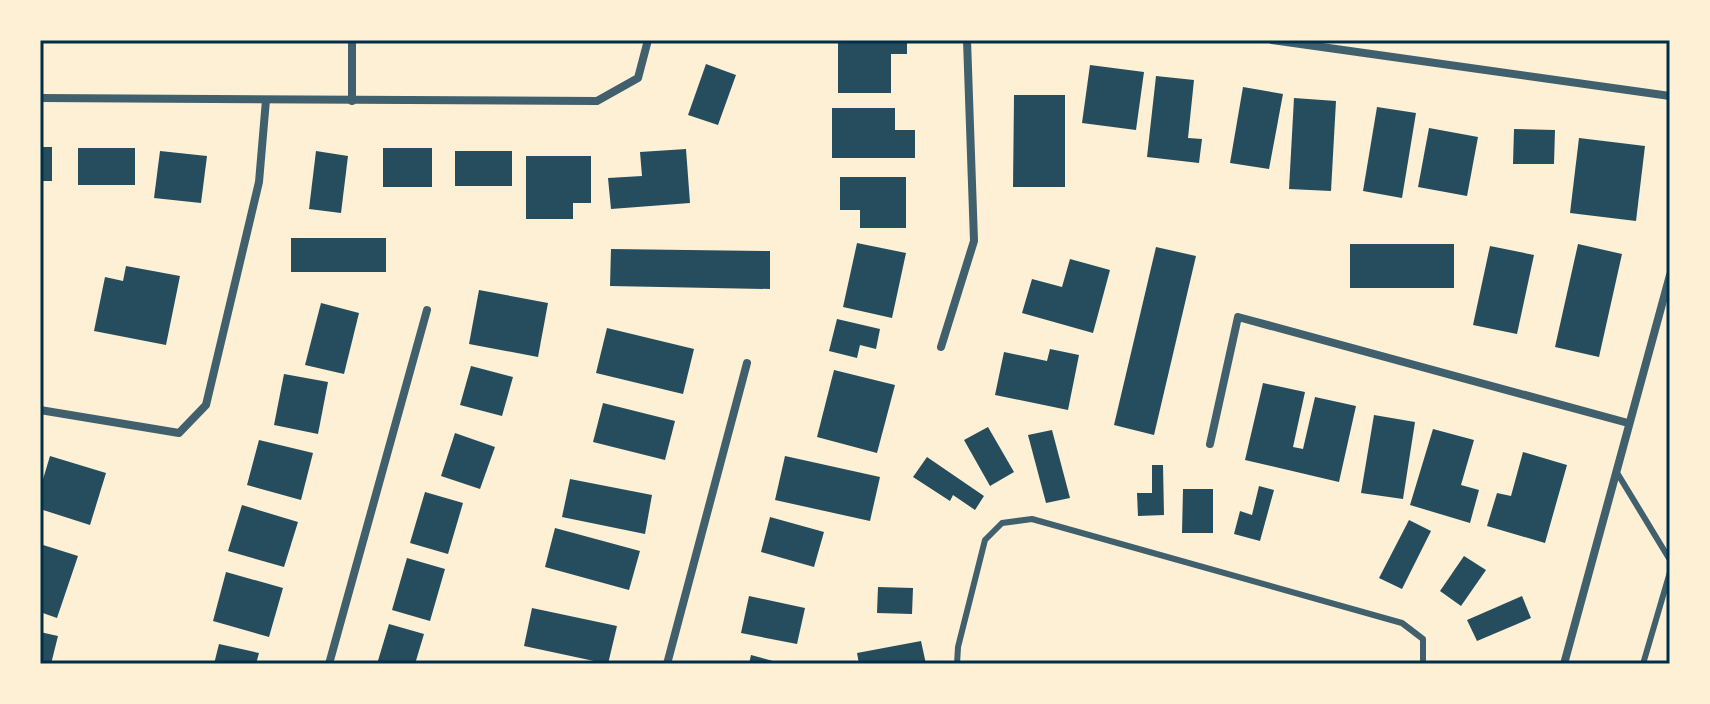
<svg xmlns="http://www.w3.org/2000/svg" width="1710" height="704" font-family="Raleway,sans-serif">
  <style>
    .building { fill: #264d5e }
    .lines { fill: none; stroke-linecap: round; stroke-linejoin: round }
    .service { stroke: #3f606c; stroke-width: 6 }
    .minor { stroke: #3f606c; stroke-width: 8 }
    .neatline { fill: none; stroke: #003049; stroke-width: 3 }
  </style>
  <rect width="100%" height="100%" fill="#fdf0d5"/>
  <g class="building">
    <path d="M838,40H907V54H891V93H838Z"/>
    <path d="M706,64L736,75L718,125L688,115Z"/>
    <path d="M1090,65L1144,72L1136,130L1082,123Z"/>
    <path d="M1156,76L1194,80L1188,138L1202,139L1199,163L1147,157Z"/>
    <path d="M1243,87L1283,94L1269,169L1230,163Z"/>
    <path d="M1014,95H1065V187H1013Z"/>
    <path d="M1294,98L1336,101L1331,191L1289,189Z"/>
    <path d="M1377,107L1416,113L1402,198L1363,191Z"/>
    <path d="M832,108H895V130H915V158H832Z"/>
    <path d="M1429,128L1478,137L1467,196L1418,187Z"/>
    <path d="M1514,129L1555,130L1554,164H1513Z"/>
    <path d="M1579,138L1645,146L1636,221L1570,213Z"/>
    <rect x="40" y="147" width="12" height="34"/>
    <rect x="78" y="148" width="57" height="37"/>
    <rect x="383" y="148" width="49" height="39"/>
    <path d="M686,149L690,203L611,209L608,178L642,176L640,152Z"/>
    <path d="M160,151L207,156L201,203L154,198Z"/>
    <path d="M316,151L348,156L341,213L309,209Z"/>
    <rect x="455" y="151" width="57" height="35"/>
    <path d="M526,156H591V203H573V219H526Z"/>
    <path d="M840,177H906V228H860V210H840Z"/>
    <rect x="291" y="238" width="95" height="34"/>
    <path d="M857,243L906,253L892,318L843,307Z"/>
    <rect x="1350" y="244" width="104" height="44"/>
    <path d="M1578,244L1622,254L1599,357L1555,347Z"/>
    <path d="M1490,246L1534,255L1517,334L1473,325Z"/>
    <path d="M1156,247L1196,256L1154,435L1114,425Z"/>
    <path d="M611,249L770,251V289L610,286Z"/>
    <path d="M1070,259L1110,270L1093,333L1022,313L1032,279L1062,287Z"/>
    <path d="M126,266L180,276L166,345L94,331L105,277L123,281Z"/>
    <path d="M479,290L548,303L538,357L469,344Z"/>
    <path d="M321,303L359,313L344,374L305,365Z"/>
    <path d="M837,319L880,329L876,349L860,345L857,358L829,351Z"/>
    <path d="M607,328L694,349L683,394L596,373Z"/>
    <path d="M1050,349L1079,355L1068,410L995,395L1004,352L1047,361Z"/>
    <path d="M471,366L513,377L502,416L460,405Z"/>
    <path d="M834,370L895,385L877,453L817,437Z"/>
    <path d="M284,374L328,382L318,434L274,425Z"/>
    <path d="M1263,383L1305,392L1293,447L1303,449L1315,397L1356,406L1339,482L1245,460Z"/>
    <path d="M603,403L675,421L665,460L593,442Z"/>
    <path d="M1374,415L1415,422L1403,499L1361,493Z"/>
    <path d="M988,427L1014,472L990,486L964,440Z"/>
    <path d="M1433,429L1474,440L1461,485L1479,490L1470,523L1410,505Z"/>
    <path d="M1052,430L1070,498L1046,503L1028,435Z"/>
    <path d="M455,433L495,447L480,489L441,476Z"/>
    <path d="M259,440L313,453L301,500L247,485Z"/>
    <path d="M1523,452L1567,465L1545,543L1487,526L1497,493L1511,496Z"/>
    <path d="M50,456L106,473L90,525L40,509V489Z"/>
    <path d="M785,456L880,477L870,521L775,500Z"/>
    <path d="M927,457L984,496L975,510L953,495L950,501L913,477Z"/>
    <path d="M1152,465H1163L1164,515L1138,516L1137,493H1152Z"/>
    <path d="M570,479L652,495L645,534L562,517Z"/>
    <path d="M1259,486L1274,490L1260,541L1234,534L1240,511L1252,515Z"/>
    <path d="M1183,489H1213V533H1182Z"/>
    <path d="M425,492L463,503L448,554L410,543Z"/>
    <path d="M242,505L298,522L284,567L228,551Z"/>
    <path d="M770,517L824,532L814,567L761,552Z"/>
    <path d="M1409,520L1431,531L1402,589L1379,578Z"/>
    <path d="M555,528L640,551L629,590L545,567Z"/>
    <path d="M40,544L78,556L57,618L40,612Z"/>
    <path d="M1464,556L1486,570L1461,606L1440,591Z"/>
    <path d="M407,558L445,569L430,621L392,610Z"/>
    <path d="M226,572L283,588L269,637L213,621Z"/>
    <path d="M878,587L913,588L912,614L877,613Z"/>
    <path d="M749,596L805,608L797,644L741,633Z"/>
    <path d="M1522,596L1531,618L1477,641L1467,620Z"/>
    <path d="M532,608L617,626L608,664L524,646Z"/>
    <path d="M389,624L424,634L415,664H377Z"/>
    <path d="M40,632L58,636L51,664H40Z"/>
    <path d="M921,641L926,664H859L857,653Z"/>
    <path d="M219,644L259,653L256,664H214Z"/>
    <path d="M751,655L780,663V664H749Z"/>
  </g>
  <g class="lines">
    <g class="service">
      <path d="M1616,471L1670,560"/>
      <path d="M957,664L958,647L985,540L1002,523L1032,519L1402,623L1423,639V664"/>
      <path d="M1643,664L1670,572"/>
    </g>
    <g class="minor">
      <path d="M352,40V101"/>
      <path d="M1272,40L1670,96"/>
      <path d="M40,98L597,101L638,78L648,40"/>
      <path d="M941,347L974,241L967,40"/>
      <path d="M40,410L179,433L206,405L259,182L266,100"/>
      <path d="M1210,444L1238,317L1628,423"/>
      <path d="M329,664L427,310"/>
      <path d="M667,664L747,363"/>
      <path d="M1564,664L1670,275"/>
    </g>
  </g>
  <rect width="1710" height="704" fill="none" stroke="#fdf0d5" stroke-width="84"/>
  <rect x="42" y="42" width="1626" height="620" class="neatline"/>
</svg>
